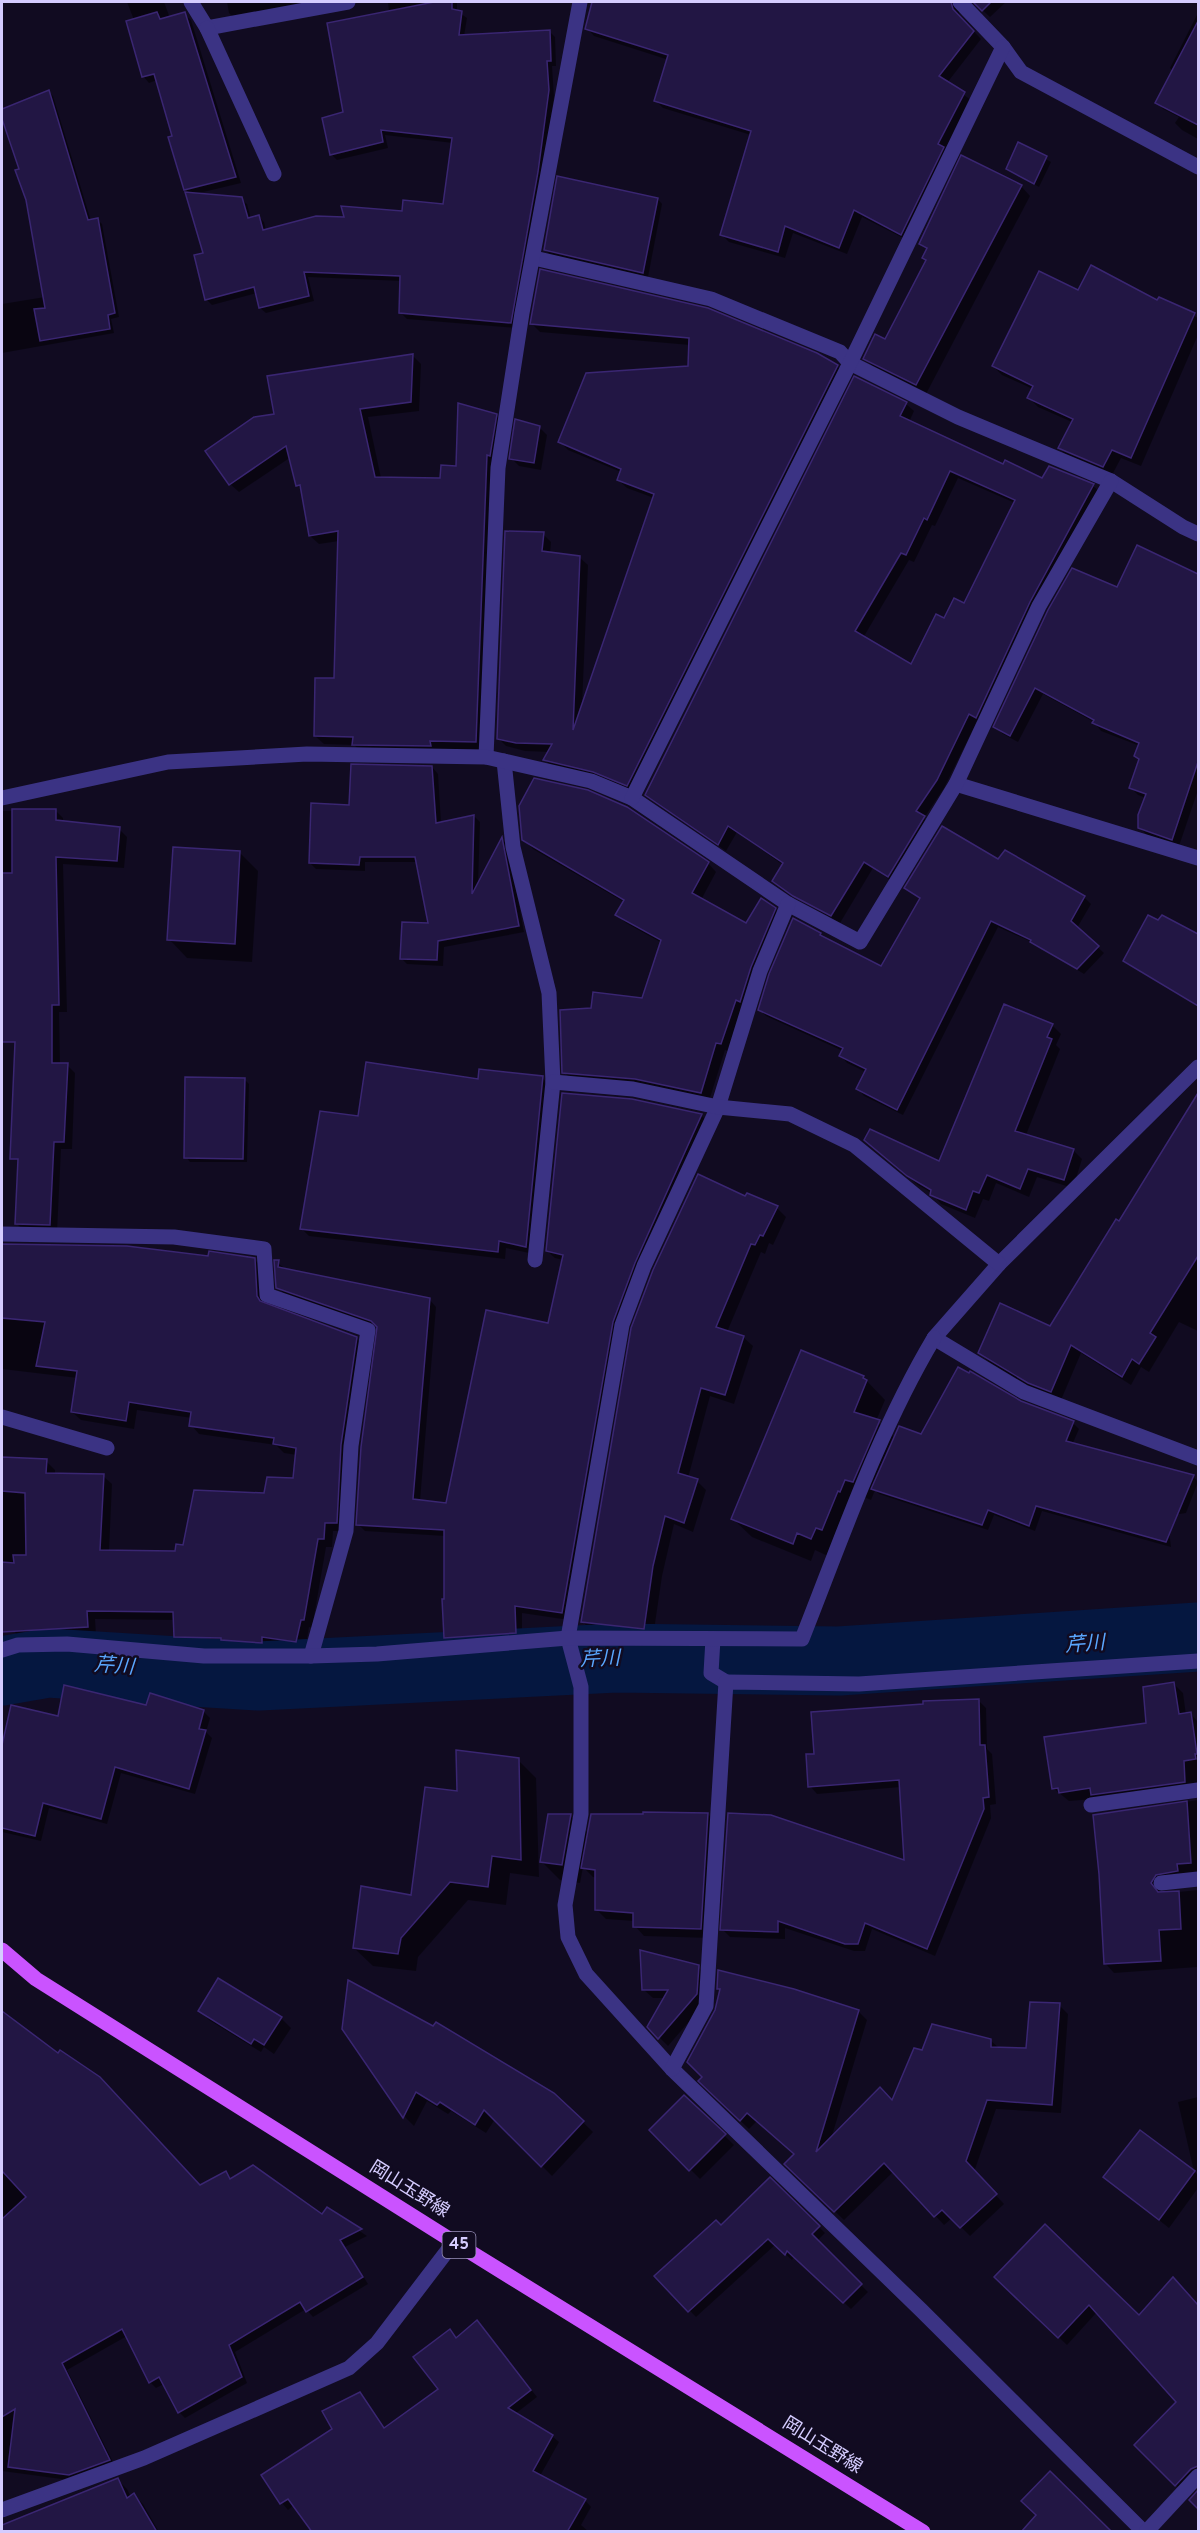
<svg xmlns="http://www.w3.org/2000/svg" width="1200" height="2533" font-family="Overpass,'Noto Sans JP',sans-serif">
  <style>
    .shadow { fill: #0007; fill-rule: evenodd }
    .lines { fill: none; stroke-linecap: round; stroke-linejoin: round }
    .river { stroke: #051740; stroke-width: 69 }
    .building { fill: #221644; stroke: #3a2672; stroke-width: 1.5; fill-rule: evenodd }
    .minor { stroke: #3b3384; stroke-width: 15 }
    .major { stroke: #ca53ff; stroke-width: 15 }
    .labels { text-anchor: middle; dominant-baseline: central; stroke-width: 5; stroke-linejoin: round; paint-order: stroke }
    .shield { fill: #110b21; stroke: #9a92bc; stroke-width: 1.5 }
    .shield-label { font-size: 16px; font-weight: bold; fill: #d5ccff }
    .street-label { font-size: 18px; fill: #d5ccff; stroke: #110b21 }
    .water-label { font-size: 20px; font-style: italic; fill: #5aa7ff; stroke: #110b21 }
  </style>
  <rect width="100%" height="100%" fill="#110b21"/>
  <g class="shadow">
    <path d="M127,2H164L170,18L184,14L191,20L241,183L195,194L241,199L247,204L251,219L259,217L264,222L266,230L444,206L453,143L385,135L388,148L337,160L331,154L345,114L389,12L388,2H457V11L467,18L464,36L549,31L555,37L556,66H552L554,97L542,178L516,328L407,319L401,313L402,281L308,277L314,301L266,313L260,308L257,293L212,305L206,299L205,254L191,194L185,189L174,137L157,80L149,83L143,76L134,20Z"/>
    <path d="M227,2H310L235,19L229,13Z"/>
    <path d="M595,2H709L722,14L734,2H963L958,7L960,17L981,39L947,83L971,100L909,241L862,217L847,254L793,233L785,258L729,242L722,235L751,135L663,108L656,101L669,60L594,36L587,28Z"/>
    <path d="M974,2L985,3L1006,2L990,17Z"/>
    <path d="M1198,13V139L1182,130L1175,123L1179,117L1163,109L1157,102L1173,71L1170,68Z"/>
    <path d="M49,92L53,96L91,221L98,220L102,224L119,317L111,319L114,333L2,353V304L45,297L21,170L2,111Z"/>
    <path d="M1019,144L1051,162L1039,187L1008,169Z"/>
    <path d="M1021,186L1030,196L926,394L874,368L865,358L885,341L927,261L928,250L920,243Z"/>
    <path d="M658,199L662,204L648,277L550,255L545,250Z"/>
    <path d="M541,271L837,366L846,374L636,793L553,768L545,760L550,752L525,751L506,746L498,738L543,534L551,542L550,554L579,557L588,565L582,706L654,498L627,488L618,480L621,472L568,450L560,442L690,368V345L540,332L532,324Z"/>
    <path d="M1079,292L1158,302L1160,299L1198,318V335L1141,466L1121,458L1112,475L1068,457L1059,448L1072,422L1038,407L1029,398L1033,389L1002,375L993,366Z"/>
    <path d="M413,356L421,364L419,411L368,417L381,478L441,480L457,467L496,415L505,424L484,750L363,753L354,745L324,744L315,736L336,680L339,541L319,544L310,536L302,490L297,485L291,457L239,492L230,484L275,415Z"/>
    <path d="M855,378L906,404L914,411L909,422L1003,466L1043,480L1093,486L1101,493L984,724L977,721L944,788L924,818L932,825L896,884L873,868L840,923L781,889L774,881L783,865L737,832L726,851L654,802L646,794ZM958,478L1015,503L965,605L944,620L911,666L863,638L909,560L914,562L932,525L935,526Z"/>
    <path d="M539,427L547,435L541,470L519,466L511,458Z"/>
    <path d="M1137,547L1198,575V790L1179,846L1147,835L1139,827L1146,798L1138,795L1130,787L1140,761L1136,756L1140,746L1101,731L1094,722L1043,694L1018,742L1003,734L995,727L1117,589Z"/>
    <path d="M432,767L438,774L441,823L474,816L480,822L478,886L503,840L508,845L524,932L444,947L443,966L407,964L401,958L429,924L418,862H365V871L316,869L310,863L350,806Z"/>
    <path d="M55,810L63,818V822L119,829L127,837L124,868L63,864L67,1012H59L60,1064L67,1065L75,1073L72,1149H61L57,1232H25L17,1224L26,1014L2,1012V811Z"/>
    <path d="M524,840L708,863L716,872L701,900L747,925L775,909L784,918L730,1052L725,1050L709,1101L573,1081L564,1072L592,1010L643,1000L662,943L626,923L617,915L624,902L533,849Z"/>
    <path d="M239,852L258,871L252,962L187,958L169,939Z"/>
    <path d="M999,861L1084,897L1091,904L1077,928L1104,953L1084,974L1034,943L998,927L903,1115L864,1096L858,1089L866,1072L847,1063L841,1056L843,1051L766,1016L760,1010L820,934L827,941L882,968L921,899L906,887Z"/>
    <path d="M1162,917L1198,936V1006L1124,961Z"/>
    <path d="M1052,1025L1061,1034L1056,1045L1060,1049L1026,1135L1073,1150L1082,1159L1073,1188L1037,1177L1029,1197L996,1183L989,1201L983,1199L975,1218L941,1204L932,1193L918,1185L865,1140L940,1163Z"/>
    <path d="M542,1078L550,1085L534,1254L506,1248L505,1259L309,1236L302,1229L360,1117L479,1080Z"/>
    <path d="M244,1079L249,1084L247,1162H190L186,1157Z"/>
    <path d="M701,1115L708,1122L619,1330L569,1620L522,1613V1639L452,1645L445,1638V1536L365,1531L358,1524L379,1327L285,1295L278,1287L276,1262L286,1269L429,1299L436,1307L420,1501L447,1505L549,1324L563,1260L555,1258L547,1251Z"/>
    <path d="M1181,1123L1198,1134V1331L1179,1322L1149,1372L1141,1367L1131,1385L1081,1353L1061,1400L1039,1392L989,1362L980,1353L1050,1327L1120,1223Z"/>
    <path d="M746,1198L777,1208L786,1217L773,1245L769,1243L765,1254L761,1252L727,1332L743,1337L753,1346L734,1404L710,1396L688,1478L697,1481L706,1490L693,1532L674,1524L662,1576L653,1637L592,1631L582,1621Z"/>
    <path d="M2,1245L127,1247L209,1258L254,1259L263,1268L265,1305L356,1338L365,1347L345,1531H333L332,1547H326L312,1628L309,1627L305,1650L271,1644L270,1651L231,1649L228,1646L184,1645L175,1636V1620L95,1619L96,1635L22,1640L14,1631L13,1627H2V1458L46,1461L55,1470V1475L103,1476L112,1484L109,1551L177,1553L265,1494L294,1479L297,1455L284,1453L276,1445L199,1434L191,1425L192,1418L137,1410L134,1429L81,1420L72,1412L78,1378L2,1369Z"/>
    <path d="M863,1377L885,1400L876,1421L895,1438L922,1435L1020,1402L1073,1423L1079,1429L1072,1445L1193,1476L1198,1482L1186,1513L1167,1516L1171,1547L1042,1511L1035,1531L994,1515L988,1530L879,1494L875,1490L871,1500L864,1497L830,1557L815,1550L811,1561L752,1537L733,1519Z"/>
    <path d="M1174,1684L1183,1693L1186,1715L1191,1714L1198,1722V1791L1069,1801L1053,1788L1148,1724Z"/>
    <path d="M979,1701L986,1708L987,1749L992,1754L996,1804L990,1805L991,1818L935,1956L872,1929L865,1951H854L785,1928V1939L730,1937L722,1929L906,1862L901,1787L817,1794L810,1786L816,1755Z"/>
    <path d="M147,1707L203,1711L210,1718L206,1732L212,1738L195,1794L121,1773L107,1824L49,1808L41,1841L2,1832V1752L8,1723Z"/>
    <path d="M518,1760L536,1778L539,1877L510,1873L506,1905L468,1900L418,1957L416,1971L373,1966L354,1948L412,1897L458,1793Z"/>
    <path d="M1198,1800V1879L1164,1884L1159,1894L1198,1890V1967L1114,1973L1105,1963L1101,1874L1095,1816Z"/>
    <path d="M708,1814L717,1824L710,1938L644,1936L635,1926L634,1921L606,1919L596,1909L597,1878L593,1877L583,1867L580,1883L560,1880L542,1862L570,1816L589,1834Z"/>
    <path d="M697,1966L706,1975L705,2003L668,2046L649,2027L665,1998H653L644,1990Z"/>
    <path d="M719,1972L858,2011L867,2020L831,2139L892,2102L923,2052L990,2040L999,2048L1028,2049L1059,2005L1068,2014L1061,2113L996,2109L974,2172L1004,2204L970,2236L952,2218L944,2225L894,2171L844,2220L786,2164L795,2155L757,2121L749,2129L700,2081L704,2077L721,1992L718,1989Z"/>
    <path d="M219,1980L281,2018L291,2028L274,2054L264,2047L261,2052L209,2020L200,2010Z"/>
    <path d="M2,2013L52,2050L200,2186L225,2173L232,2180L322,2216L327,2209L367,2236L345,2247L368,2284L313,2317L306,2309L235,2352L247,2383L185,2418L179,2412L164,2384L156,2388L150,2382L127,2336L67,2370L115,2466L76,2481L2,2471V2399L17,2391L2,2355V2109L53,2060L2,2070Z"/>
    <path d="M343,2029L554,2094L593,2132L552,2176L495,2119L486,2133L451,2111L448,2114L427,2101L414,2126L405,2117Z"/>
    <path d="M685,2097L734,2145L700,2179L651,2130Z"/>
    <path d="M1198,2097V2188L1169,2228L1105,2177L1140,2132L1197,2174L1198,2173L1193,2167L1178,2102Z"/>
    <path d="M770,2179L825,2233L817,2241L868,2292L851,2309L795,2256L792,2260L775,2245L696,2317L656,2276L721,2227Z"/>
    <path d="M996,2277L1139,2317L1181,2287L1198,2306V2478L1184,2493L1136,2445L1178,2402L1097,2312L1067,2345Z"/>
    <path d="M483,2329L537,2397L515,2414L552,2436L559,2442L540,2476L585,2500L591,2507L581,2525L589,2532H314L294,2505L288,2510L282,2503L263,2476L334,2430L360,2393L385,2429L440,2389L449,2331L457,2339Z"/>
    <path d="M118,2480L127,2489L131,2497L134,2495L143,2504L159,2532H4Z"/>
  </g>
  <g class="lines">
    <path class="river" d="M2,1671L48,1663L259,1676L616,1658L839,1661L1198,1637"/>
  </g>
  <g class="building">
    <path d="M434,2H452V9L462,11L459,35L550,30L551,61H547L549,90L538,172L511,323L399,313L400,276L304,272L309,296L259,308L254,287L205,300L194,255L203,253L185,192L242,197L248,218L259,215L263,230L316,216L344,217L341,206L402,211L403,200L443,204L452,138L381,130L383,142L330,155L322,118L343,112L327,23Z"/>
    <path d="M592,2H951L953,9L974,31L939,76L965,92L938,144L944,147L901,235L854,210L839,248L785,226L778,252L720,235L751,131L654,101L668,55L585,29Z"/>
    <path d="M973,2H991L982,11Z"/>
    <path d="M157,12L160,19L185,12L236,177L184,190L168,137L172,136L154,74L142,77L126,21Z"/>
    <path d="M1198,21V125L1155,103Z"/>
    <path d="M49,90L88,220L98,218L115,313L108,315L110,329L40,341L34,309L45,308L26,200L15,170L19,169L2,119V109Z"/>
    <path d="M1018,142L1047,156L1034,184L1006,169Z"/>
    <path d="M961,155L1022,185L916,385L863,359L875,334L885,339L926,260L922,258L927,248L919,244Z"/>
    <path d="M557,176L658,198L643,273L544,250Z"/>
    <path d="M1091,265L1157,300L1159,297L1195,313L1131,458L1112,450L1103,467L1058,448L1073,419L1027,398L1033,386L992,366L1039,271L1078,290Z"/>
    <path d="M540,269L708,308L817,353L838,365L627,786L593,772L543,760L552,744L516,743L497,739L505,531L544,532L542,551L580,556L573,730L654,494L617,480L621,469L558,442L586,373L688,366L689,338L530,324Z"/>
    <path d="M413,354L411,402L360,409L375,477L440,478L441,465L456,466L458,403L497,414L490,456L487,455L476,742L430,741L431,746L352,745L353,737L314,736L315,678H334L338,531L309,536L300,485L296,486L286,446L229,485L205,451L254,417L274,414L267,376Z"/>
    <path d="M854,376L907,402L900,416L1003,464L1005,460L1042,478L1049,466L1094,484L1030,602L976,718L969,714L937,780L916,811L925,816L888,877L864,862L831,916L793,896L772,881L783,863L728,826L718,845L645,795ZM950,471L1015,500L964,603L954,598L944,618L936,614L911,664L855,631L901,553L906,555L924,518L927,520Z"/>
    <path d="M515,419L540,426L534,463L509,459Z"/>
    <path d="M1137,545L1198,574V762L1172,840L1138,828V815L1146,794L1129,788L1139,759L1134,756L1139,743L1092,723L1094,720L1035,688L1010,736L993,727L1048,610L1072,568L1117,587Z"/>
    <path d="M351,764L432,766L436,823L474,815L472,894L502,837L519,926L438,941L437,960L400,959L402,922L428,923L415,857H360L359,865L309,863L311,803L349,805Z"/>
    <path d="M534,778L588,790L627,807L709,862L692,893L746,923L761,898L776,908L751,967L740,1002L736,1000L721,1044L716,1043L701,1093L635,1079L562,1073L560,1010L591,1008L593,992L642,998L661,940L615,915L624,900L522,840L519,806Z"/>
    <path d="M12,809H56V820L120,827L117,861L56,857L59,1005H52V1063H68L64,1142H54L50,1225L15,1224L18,1159H10L15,1042H2V873H12Z"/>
    <path d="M942,826L998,859L1005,850L1085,896L1071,921L1099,946L1077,969L1030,942L1031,940L991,921L897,1110L856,1089L866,1069L839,1056L843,1048L758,1010L769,974L793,918L821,933L820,935L881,966L920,898L904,888Z"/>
    <path d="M173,847L240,851L235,944L167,940Z"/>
    <path d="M1148,915L1158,920L1162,915L1198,934V1006L1123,961Z"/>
    <path d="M1004,1004L1053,1024L1047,1037L1052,1039L1015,1131L1074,1149L1064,1180L1028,1169L1020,1189L987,1175L979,1193L973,1191L966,1210L930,1195L931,1190L907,1176L864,1140L870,1129L939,1161Z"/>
    <path d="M366,1062L478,1079L479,1069L543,1076L526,1247L499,1241L498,1252L300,1229L320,1111L358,1116Z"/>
    <path d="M185,1077L245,1078L243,1159L184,1158Z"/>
    <path d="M562,1093L632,1099L702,1114L635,1263L613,1322L562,1613L515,1606L516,1633L444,1638L442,1599H444V1530L356,1525L361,1447L377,1327L371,1321L276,1288L274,1260H279L278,1267L430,1298L413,1499L446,1503L486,1310L548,1323L563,1255L546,1251Z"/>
    <path d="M1198,1093V1256L1150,1333L1156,1337L1139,1364L1132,1359L1122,1377L1071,1345L1051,1392L1028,1383L978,1353L1000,1303L1050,1326L1116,1219L1119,1221Z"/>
    <path d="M698,1174L745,1196L747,1193L778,1206L763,1236L760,1235L755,1245L751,1244L716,1327L744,1336L725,1395L701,1388L678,1473L698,1479L684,1523L665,1516L653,1566L644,1629L581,1622L631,1328L653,1270Z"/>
    <path d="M2,1244L127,1246L208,1256L209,1251L255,1258L257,1296L260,1301L357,1337L341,1445L337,1523H325L324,1539H318L304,1620H301L296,1642L262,1637V1643L221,1640V1638L174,1637L173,1612L87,1611L88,1627L2,1632V1562L14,1563L13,1555H26L25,1493L2,1491V1457L47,1459L46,1473L104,1474L100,1550L175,1551L176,1544L183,1545L194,1490L264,1493L267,1477L293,1478L296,1448L273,1444L274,1438L189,1426L191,1412L129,1402L126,1421L71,1412L77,1371L36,1366L45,1322L2,1318Z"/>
    <path d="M801,1350L864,1376L863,1378L867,1380L854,1412L880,1420L853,1482L845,1480L840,1492L838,1491L822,1530L816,1528L811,1539L797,1533L793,1544L731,1519Z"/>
    <path d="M958,1367L969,1373L970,1371L1021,1401L1074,1421L1066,1441L1194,1475L1166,1542L1036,1506L1029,1526L988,1510L982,1525L871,1489L899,1426L921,1434Z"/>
    <path d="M1174,1682L1179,1714L1191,1712L1197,1754H1195L1196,1759L1184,1761L1185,1782L1091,1795L1090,1788L1059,1793L1058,1788L1052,1789L1044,1737L1146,1723L1143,1687Z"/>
    <path d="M64,1685L146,1705L150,1693L204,1710L199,1729L206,1730L189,1789L115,1767L101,1819L43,1803L35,1836L2,1828V1745L11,1705L58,1716Z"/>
    <path d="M979,1699L980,1745H985L989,1797L983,1798L984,1809L927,1949L865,1923L858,1944H845L778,1921V1932L720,1930L728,1813L771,1815L904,1860L899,1780L808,1787L806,1754H814L811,1712L923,1704V1701Z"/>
    <path d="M456,1750L519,1758L521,1860L492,1856L488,1887L450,1882L401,1938L398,1954L353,1948L361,1886L411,1895L425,1787L457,1791Z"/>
    <path d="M1187,1801L1191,1863L1177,1864L1178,1871L1156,1875L1151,1883L1158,1892L1179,1891L1181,1929L1159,1930L1161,1961L1104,1964L1099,1874L1093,1815Z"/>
    <path d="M643,1812L708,1813L701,1929L633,1927V1913L595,1910V1870L581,1868L591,1814H643Z"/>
    <path d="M548,1814H571L562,1865L540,1862Z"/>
    <path d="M640,1950L699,1965L697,1994L658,2039L647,2027L668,1990H642Z"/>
    <path d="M718,1970L794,1989L859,2010L816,2152L880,2087L892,2100L914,2048L922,2050L932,2024L991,2039V2047L1026,2048L1030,2002L1060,2003L1052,2105L987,2100L966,2161L997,2194L960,2228L942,2210L934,2217L884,2163L834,2212L784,2164L794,2154L747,2113L740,2121L698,2081L702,2077L687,2062L715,2010L720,1989H717Z"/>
    <path d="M218,1978L282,2017L264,2045L254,2039L251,2044L198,2011Z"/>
    <path d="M348,1980L433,2026L436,2022L554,2093L584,2121L541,2167L484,2110L475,2125L440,2102L437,2105L416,2092L403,2118L342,2029Z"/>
    <path d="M2,2011L58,2053L60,2050L100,2077L200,2185L226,2171L230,2179L253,2165L322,2214L327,2207L362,2229L340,2240L363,2277L306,2312L300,2302L229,2345L242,2377L178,2413L159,2377L149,2383L122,2329L62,2363L110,2460L69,2475L8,2467L15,2409L2,2417V2219L26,2197L2,2171Z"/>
    <path d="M684,2095L726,2134L689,2171L649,2130Z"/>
    <path d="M1140,2130L1195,2171L1159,2220L1103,2177Z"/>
    <path d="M770,2177L820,2226L812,2234L862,2284L843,2303L787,2251L785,2255L768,2239L688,2312L654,2276L716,2220L721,2225Z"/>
    <path d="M1045,2224L1139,2315L1173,2277L1198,2305V2466L1191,2469L1175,2486L1134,2445L1176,2402L1089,2305L1058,2338L994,2277Z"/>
    <path d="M477,2320L531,2390L508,2408L553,2435L533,2471L586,2499L567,2532H312L288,2499L280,2504L261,2475L332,2429L322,2411L360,2392L384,2428L438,2389L413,2357L450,2329L456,2338Z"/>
    <path d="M1050,2471L1112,2532H1021L1036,2515L1021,2501Z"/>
    <path d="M118,2478L127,2498L134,2493L157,2532H2V2525Z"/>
    <path d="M1198,2490V2509L1189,2500Z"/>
  </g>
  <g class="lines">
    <g class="minor">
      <path d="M191,2L207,28L348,2"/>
      <path d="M960,2L1003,47L1021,72L1198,167"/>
      <path d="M207,28L274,174"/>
      <path d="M534,258L711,299L840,352L850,363L958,417L1111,481L1183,527L1198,534"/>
      <path d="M486,757L498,468L522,313L580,2"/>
      <path d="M504,761L513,847L549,993L553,1082L535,1260"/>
      <path d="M956,784L1198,858"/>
      <path d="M2,798L168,762L307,754L486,757L591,781L632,798L788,904L860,942L956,784L1039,606L1111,481"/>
      <path d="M632,798L850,363L1003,47"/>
      <path d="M788,904L760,971L718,1107L644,1266L622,1325L568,1638L581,1687V1814L565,1905L568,1937L586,1974L672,2069L921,2310L1144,2532"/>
      <path d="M1198,1067L999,1264L934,1338L1024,1392L1198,1458"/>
      <path d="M553,1082L633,1089L718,1107L790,1114L854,1145L999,1264"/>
      <path d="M2,1234L174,1237L264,1249L267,1295L368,1330L351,1446L346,1531L311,1656"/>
      <path d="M2,1417L107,1448"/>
      <path d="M713,1639L711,1673L726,1682"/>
      <path d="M2,1650L18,1645L67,1644L204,1656H311L377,1654L568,1638L802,1639C842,1538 878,1432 934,1338"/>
      <path d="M1091,1805L1198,1790"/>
      <path d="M1161,1883L1198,1879"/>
      <path d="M672,2069L706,2006L726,1682L859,1684L1198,1661"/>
      <path d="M2,2510L144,2458L349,2368L377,2343L454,2242"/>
      <path d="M1146,2532L1198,2476"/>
    </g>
    <path class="major" d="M2,1950L36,1979L454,2242L923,2532"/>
  </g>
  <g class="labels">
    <rect class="shield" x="442.5" y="2232" width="33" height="26" rx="4.5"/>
    <g class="shield-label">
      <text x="459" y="2245">45</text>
    </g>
    <g class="street-label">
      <text transform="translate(409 2190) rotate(32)">岡山玉野線</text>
      <text transform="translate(822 2446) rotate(32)">岡山玉野線</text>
    </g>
    <g class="water-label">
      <text transform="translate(1085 1645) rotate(-4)">芹川</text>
      <text transform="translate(600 1660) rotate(-2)">芹川</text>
      <text transform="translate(114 1667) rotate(4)">芹川</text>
    </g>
  </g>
  <rect width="1200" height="2533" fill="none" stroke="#d5ccff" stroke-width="6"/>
</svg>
